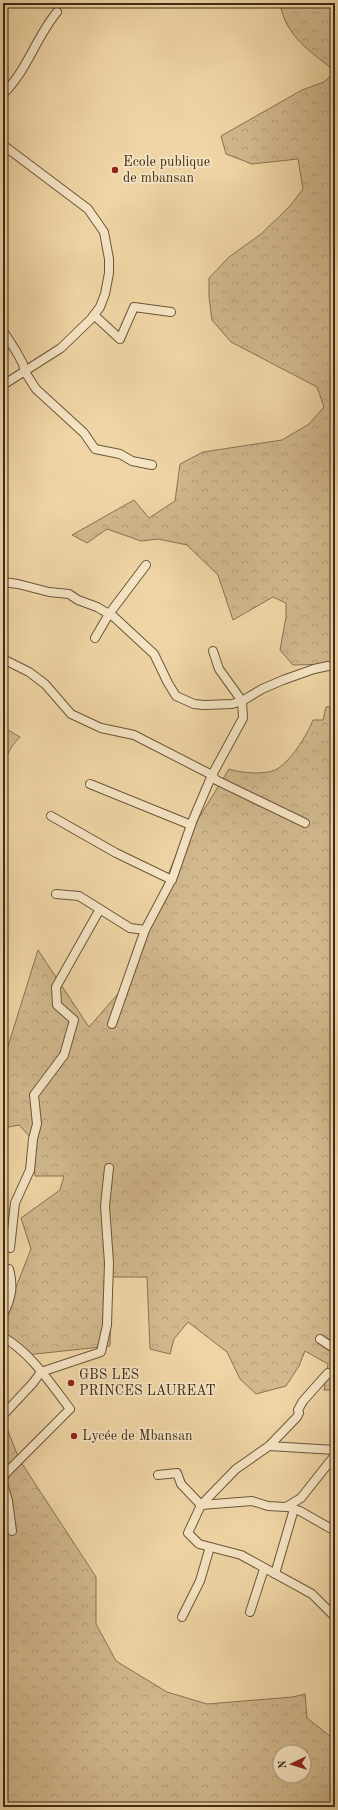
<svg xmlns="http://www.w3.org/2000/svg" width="338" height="1810" font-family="'Old Standard TT',serif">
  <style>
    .forest { fill: url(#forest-crowns); stroke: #887252; fill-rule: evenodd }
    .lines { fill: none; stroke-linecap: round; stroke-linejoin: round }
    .minor-casing { stroke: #6b563a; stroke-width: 10 }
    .minor { stroke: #f5e4c4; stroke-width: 8 }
    .poi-dot { fill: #8f2418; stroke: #f5e4c4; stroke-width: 1.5 }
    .labels { text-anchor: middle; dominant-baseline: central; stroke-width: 3.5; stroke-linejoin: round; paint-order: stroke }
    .poi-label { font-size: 14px; fill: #3f2b17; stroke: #f5e4c4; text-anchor: start }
  </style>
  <defs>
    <pattern id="forest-crowns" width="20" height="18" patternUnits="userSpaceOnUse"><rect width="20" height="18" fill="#d1b88d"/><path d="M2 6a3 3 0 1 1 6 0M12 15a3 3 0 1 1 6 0" fill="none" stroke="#b49e79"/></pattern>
  </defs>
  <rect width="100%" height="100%" fill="#efd5a5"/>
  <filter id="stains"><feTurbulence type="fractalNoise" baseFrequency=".005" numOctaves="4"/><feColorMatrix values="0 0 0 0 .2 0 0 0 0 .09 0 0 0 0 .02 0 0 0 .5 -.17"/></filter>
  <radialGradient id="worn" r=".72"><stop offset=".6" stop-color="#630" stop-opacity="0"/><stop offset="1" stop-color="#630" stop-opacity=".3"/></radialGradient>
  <g class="forest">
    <path d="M280,3H335V71C311,52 285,36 280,3Z"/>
    <path d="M335,72V664L293,665L280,650L286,617V603L273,597L233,620L218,575L187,545L158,539L141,541L107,529L87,543L72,535L134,500L149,518L175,501L180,464L203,452L282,440L309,424L324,407L317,387L231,342L212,320L209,297V278L229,257L261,234L290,206L303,189L298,159L252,164L226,154L221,136L302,90L324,82Z"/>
    <path d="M335,706V1390H324L328,1364L305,1351L299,1366L286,1386L256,1394L240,1379L227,1352L188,1322L174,1339L170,1354L150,1349L147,1277H112L110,1346L26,1355L3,1332V1320L31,1249L21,1218L60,1190L64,1176H35L32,1139L19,1125L3,1128V1062L38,950L89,1027L124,987L176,855L229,769C240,773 264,775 275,770C290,763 307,735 313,720H323L326,707Z"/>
    <path d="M3,727L20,737C8,749 6,757 3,774Z"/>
    <path d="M3,1418L19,1459L96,1577V1624L116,1661L167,1692L207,1704L293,1697L305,1694L307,1718L335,1740V1807H3ZM280,1752H304V1776H280Z"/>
  </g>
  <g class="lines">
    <g class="minor-casing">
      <g id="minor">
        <path d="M3,94C27,71 36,37 57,12"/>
        <path d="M3,145L88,209L104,232L109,259V273L105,294L100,307L91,319L61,348L3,385"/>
        <path d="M94,315L120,339L134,307L171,312"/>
        <path d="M3,331L16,351L23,364L25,372L36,389L84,433L95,449L120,454L132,461L152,465"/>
        <path d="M3,582L18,584L49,592L69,594L78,600L97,607L114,617L154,654L168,683L176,696L194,704L204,705L232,704L242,701L262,689L283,680L314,669L328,666"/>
        <path d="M95,638L109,614L146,565"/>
        <path d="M3,659L29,672L45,684L71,714L101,728L134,735L212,775L216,780L305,823"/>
        <path d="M90,784L191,825"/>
        <path d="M51,816L116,853L172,880"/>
        <path d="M56,894L79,896L130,928L145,930"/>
        <path d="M112,1024L145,930L173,877L192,822L212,775L243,718L242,701L219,669L213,651"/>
        <path d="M10,1248L15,1203L30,1170L33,1139L37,1124L34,1095L64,1055L74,1020L57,1005L56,987L100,909"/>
        <path d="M3,1315C11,1299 14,1287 9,1269"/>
        <path d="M3,1337C31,1353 51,1384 70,1409L6,1473L3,1479"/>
        <path d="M320,1339L335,1349"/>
        <path d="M328,1373L303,1401L298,1410L299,1413L297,1417L269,1446L236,1469L201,1505L188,1533L199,1544L241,1555L312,1594L335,1617"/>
        <path d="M3,1415L33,1383L41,1372L101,1352L107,1325L109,1263L105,1206L109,1168"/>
        <path d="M269,1446L335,1450"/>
        <path d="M158,1475L177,1473L181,1484L201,1505L252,1501L268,1506L286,1507L301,1498L335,1455"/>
        <path d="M3,1483L8,1501L12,1531"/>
        <path d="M291,1508L300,1511L335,1531"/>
        <path d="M275,1574L294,1509"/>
        <path d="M250,1612L264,1569"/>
        <path d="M182,1617L200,1581L210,1547"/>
      </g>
    </g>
    <use href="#minor" class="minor"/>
  </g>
  <g class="poi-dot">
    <circle cx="115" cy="170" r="4"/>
    <circle cx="71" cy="1383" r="4"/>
    <circle cx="74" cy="1436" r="4"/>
  </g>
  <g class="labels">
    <g class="poi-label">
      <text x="123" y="162">Ecole publique<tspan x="123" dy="16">de mbansan</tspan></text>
      <text x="79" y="1375">GBS LES<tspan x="79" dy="16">PRINCES LAUREAT</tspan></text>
      <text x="82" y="1436">Lycée de Mbansan</text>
    </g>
  </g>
  <rect width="338" height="1810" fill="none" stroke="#efd5a5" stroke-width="16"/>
  <rect x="4" y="4" width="330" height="1802" fill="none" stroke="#3f2b17" stroke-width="2"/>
  <rect x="8" y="8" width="322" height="1794" fill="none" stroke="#3f2b17"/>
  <g transform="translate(292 1764) rotate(266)"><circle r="19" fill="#f5e4c4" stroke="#ac9a7f"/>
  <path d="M0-3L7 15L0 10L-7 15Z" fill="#8f2418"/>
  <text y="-6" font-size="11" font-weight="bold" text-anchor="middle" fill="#3f2b17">N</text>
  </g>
  <rect width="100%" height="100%" filter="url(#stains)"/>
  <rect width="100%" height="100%" fill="url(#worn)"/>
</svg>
